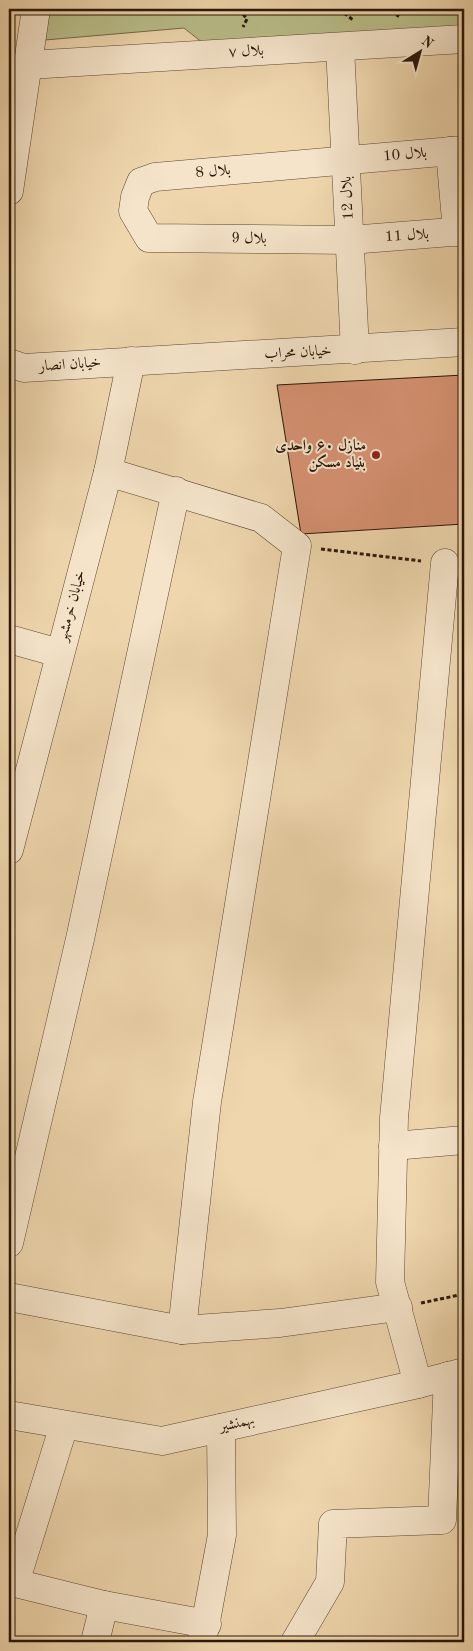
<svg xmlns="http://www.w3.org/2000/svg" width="473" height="1651" font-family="'Old Standard TT',Amiri,serif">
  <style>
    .green { fill: #b9be8a; stroke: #726a4a }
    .building { fill: #d69172; stroke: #2a1709 }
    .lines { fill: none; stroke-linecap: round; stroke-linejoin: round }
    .minor-casing { stroke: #5b4732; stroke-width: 29 }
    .path { stroke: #2a1709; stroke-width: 3; stroke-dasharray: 4 2.5; stroke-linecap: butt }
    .minor { stroke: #f5e4ca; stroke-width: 28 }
    .poi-dot { fill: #8f2418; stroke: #f5e4ca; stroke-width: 2 }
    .labels { text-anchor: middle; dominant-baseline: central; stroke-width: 4; stroke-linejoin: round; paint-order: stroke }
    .street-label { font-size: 15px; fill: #2a1709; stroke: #f5e4ca }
    .poi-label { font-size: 15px; font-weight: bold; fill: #2a1709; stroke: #f5e4ca; text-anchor: end }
  </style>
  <rect width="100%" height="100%" fill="#efd6ad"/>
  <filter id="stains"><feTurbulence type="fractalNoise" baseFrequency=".004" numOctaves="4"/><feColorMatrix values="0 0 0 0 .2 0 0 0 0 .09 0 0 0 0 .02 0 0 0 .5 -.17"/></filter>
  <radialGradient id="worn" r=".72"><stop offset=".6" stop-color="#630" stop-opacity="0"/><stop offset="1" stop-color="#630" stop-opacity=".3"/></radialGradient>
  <path class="green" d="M50,9H464V27L208,47L184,28L45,40Z"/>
  <path class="building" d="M464,375V524L301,534L277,385Z"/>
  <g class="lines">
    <g class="minor-casing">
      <g id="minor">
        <path d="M340,47L355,350"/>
        <path d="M28,65L464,39"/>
        <path d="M464,150L155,177L141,182L135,197L133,211L149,238L350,240L464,231"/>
        <path d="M450,151L457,232"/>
        <path d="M9,191L36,9"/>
        <path d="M9,363L24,368L464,342"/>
        <path d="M108,472L261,518L297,546L207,1102L182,1330"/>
        <path d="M9,639L59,653"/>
        <path d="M9,850L108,472L131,361"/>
        <path d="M393,1146L464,1140"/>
        <path d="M9,1243L80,939L176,491"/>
        <path d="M9,1297L182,1330L280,1323L398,1307"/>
        <path d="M418,1384L390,1282L394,1118L445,563"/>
        <path d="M9,1415L162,1441L418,1384L464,1372"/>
        <path d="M64,1425L15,1583L104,1605"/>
        <path d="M95,1642L104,1605L207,1624"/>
        <path d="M202,1642L222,1535L221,1428"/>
        <path d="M295,1642L330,1582L333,1524L442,1520L448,1376"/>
      </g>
    </g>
    <g class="path">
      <path d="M239,9L247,19L243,27"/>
      <path d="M339,9L353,20"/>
      <path d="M397,17L401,9"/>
      <path d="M321,549L421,561"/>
      <path d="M421,1303L464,1294"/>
    </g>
    <use href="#minor" class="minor"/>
  </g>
  <circle class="poi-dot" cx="376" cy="455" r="5"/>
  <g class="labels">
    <g class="street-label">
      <text transform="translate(246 52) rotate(-3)">بلال ۷</text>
      <text transform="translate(405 155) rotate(-5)">بلال 10</text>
      <text transform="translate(213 172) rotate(-5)">بلال 8</text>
      <text transform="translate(348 198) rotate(-93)">بلال 12</text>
      <text transform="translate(407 236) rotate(-4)">بلال 11</text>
      <text transform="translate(249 239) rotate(1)">بلال 9</text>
      <text transform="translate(298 353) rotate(-3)">خیابان محراب</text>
      <text transform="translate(70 365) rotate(-4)">خیابان انصار</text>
      <text transform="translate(72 606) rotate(-75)">خیابان خرمشهر</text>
      <text transform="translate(237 1424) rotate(-12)">بهمنشیر</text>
    </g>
    <g class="poi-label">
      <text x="366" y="446">منازل ۶۰ واحدی<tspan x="366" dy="17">بنیاد مسکن</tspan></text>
    </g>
  </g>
  <rect width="473" height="1651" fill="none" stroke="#efd6ad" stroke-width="30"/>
  <rect x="10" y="10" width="453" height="1631" fill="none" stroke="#2a1709" stroke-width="2.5"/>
  <rect x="15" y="15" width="443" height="1621" fill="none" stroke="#2a1709"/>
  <g transform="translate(420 52) rotate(37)" stroke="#f5e4ca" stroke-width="4" paint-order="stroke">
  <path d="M0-4L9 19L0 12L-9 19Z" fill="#2a1709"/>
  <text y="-8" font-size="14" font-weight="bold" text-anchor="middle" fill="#2a1709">N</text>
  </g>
  <rect width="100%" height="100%" filter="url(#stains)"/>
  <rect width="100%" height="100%" fill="url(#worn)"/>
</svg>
